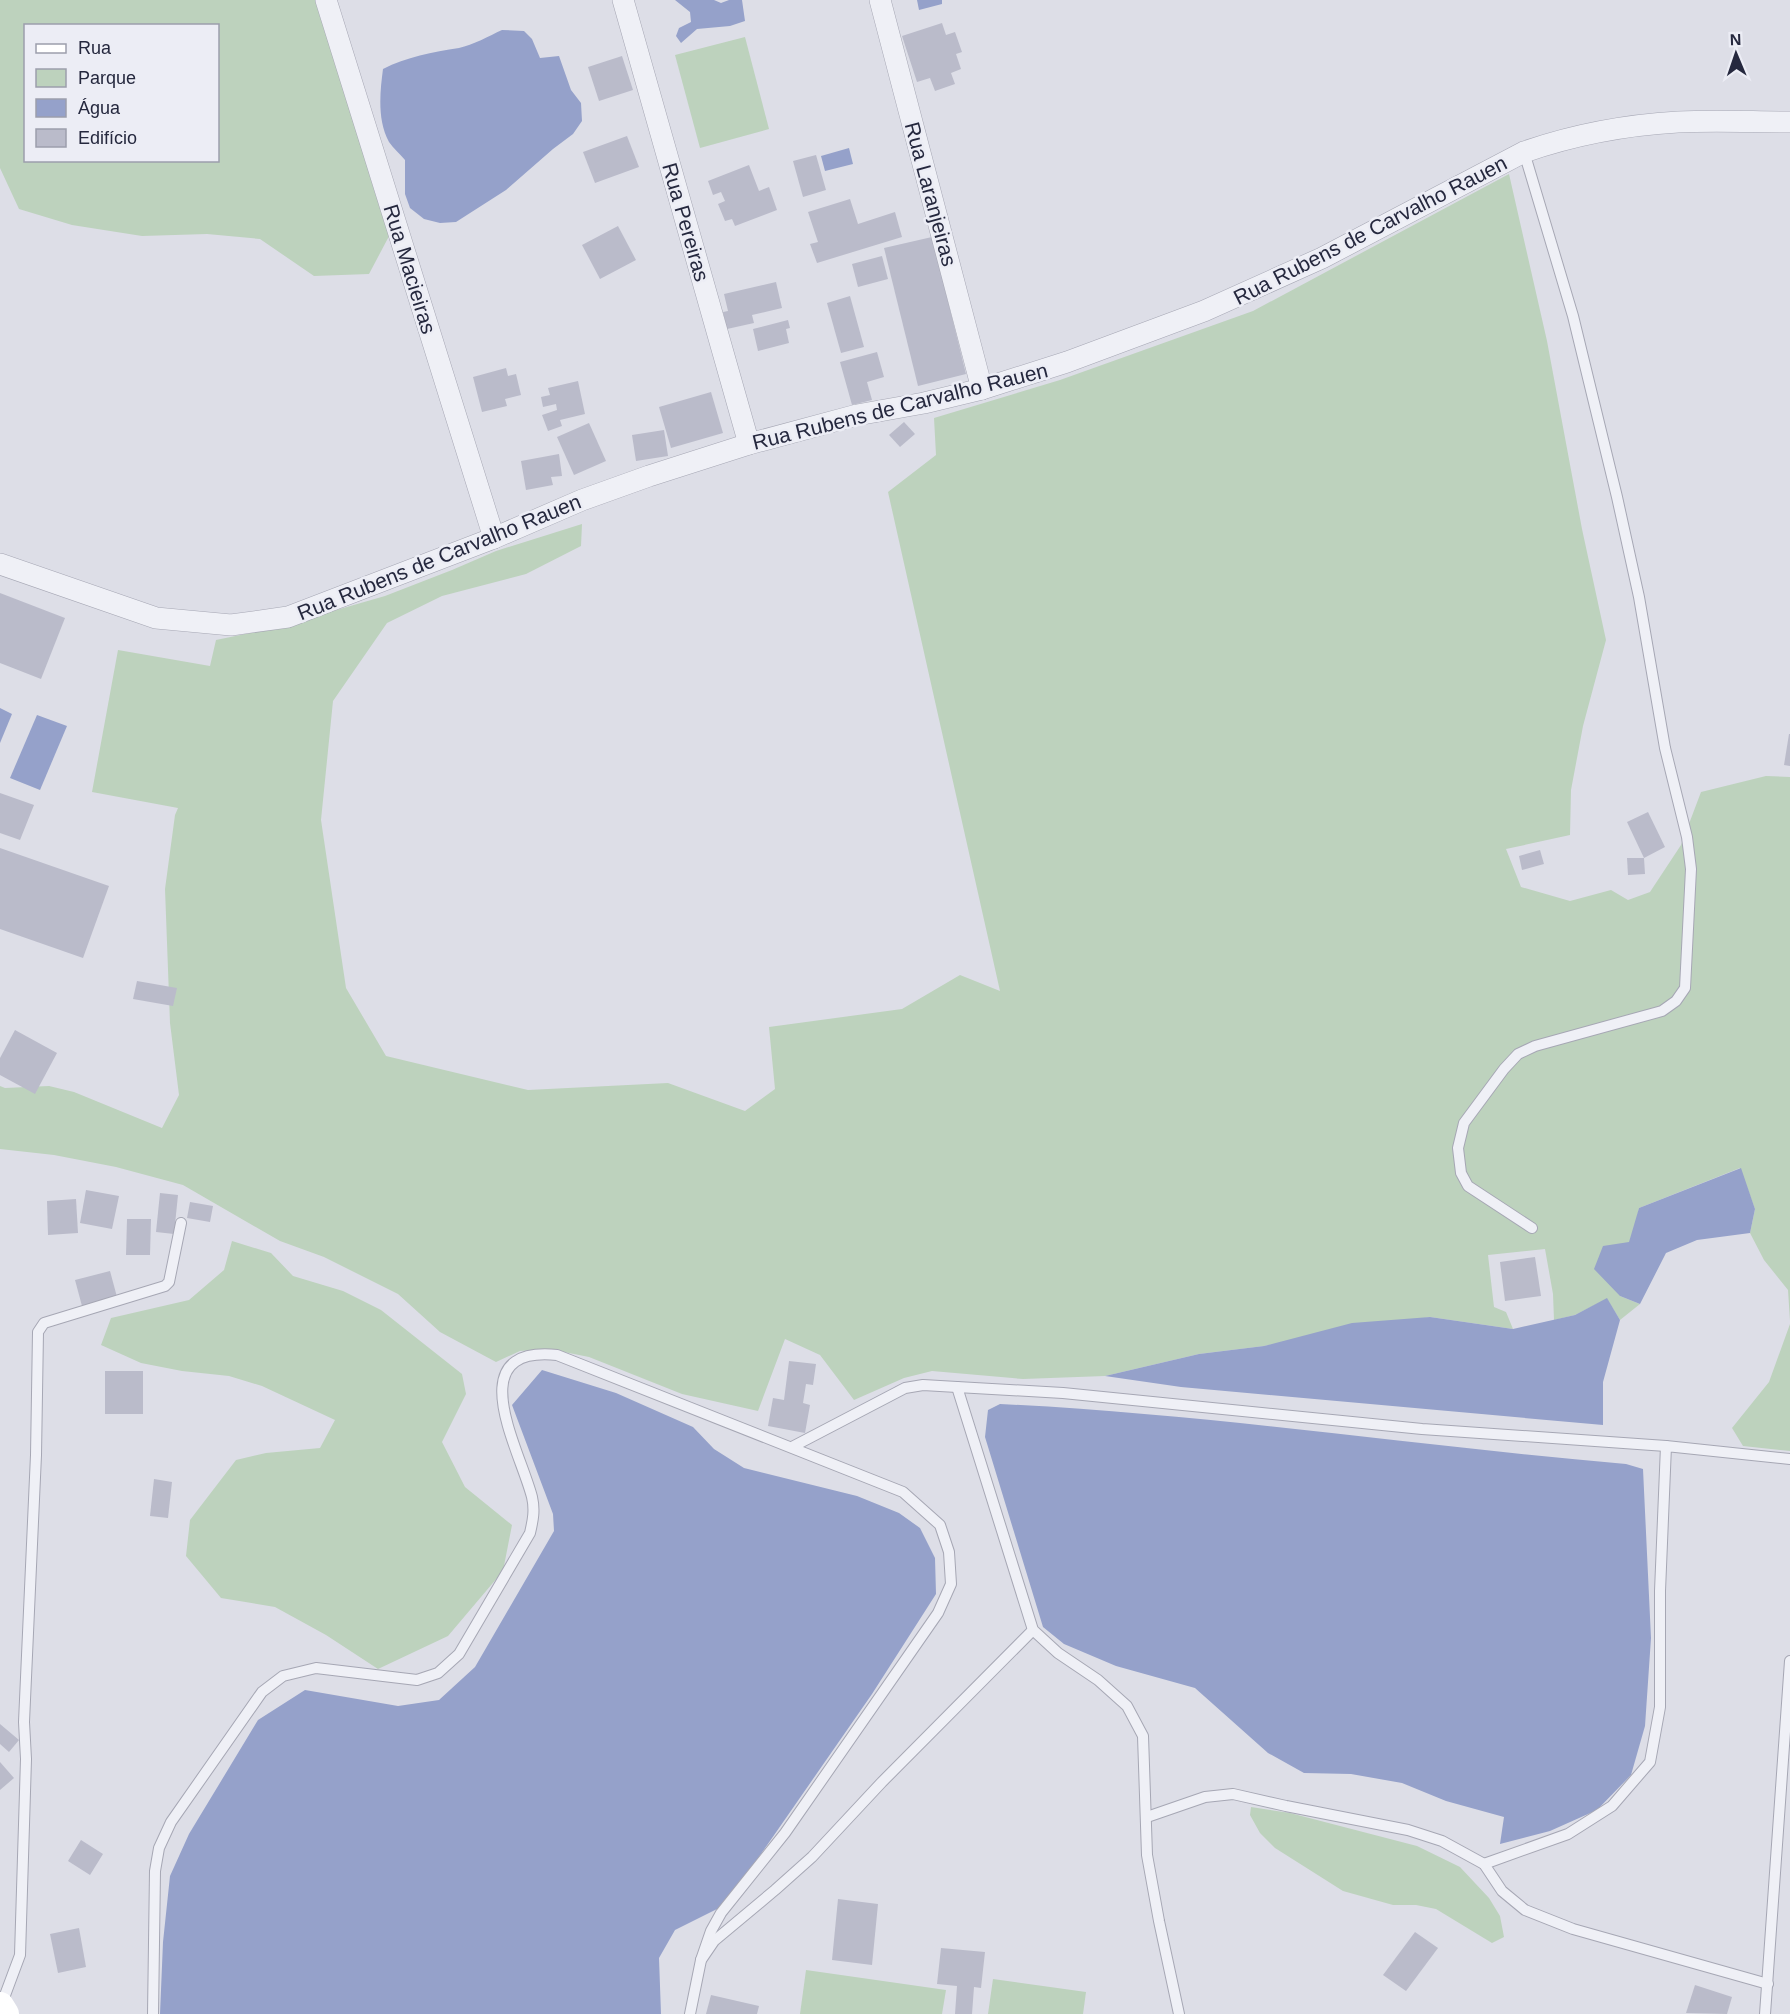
<svg xmlns="http://www.w3.org/2000/svg" width="1790" height="2014" font-family="Arial,sans-serif">
  <style>
    .green { fill: #bdd2bd; fill-rule: evenodd }
    .water { fill: #95a1ca }
    .building { fill: #babbca }
    .lines { fill: none; stroke-linecap: round; stroke-linejoin: round }
    .lane-casing { stroke: #a6a7b4; stroke-width: 12 }
    .street-casing { stroke: #a6a7b4; stroke-width: 22 }
    .lane { stroke: #eff0f6; stroke-width: 10 }
    .street { stroke: #eff0f6; stroke-width: 21 }
    .secondary { stroke: #fff; stroke-width: 28 }
    .labels { text-anchor: middle; dominant-baseline: central; stroke-width: 5; stroke-linejoin: round; paint-order: stroke }
    .street-label { font-size: 21px; fill: #25283e; stroke: #ecedf5 }
  </style>
  <rect width="100%" height="100%" fill="#dddee7"/>
  <g class="green">
    <path d="M0,0H335L396,223L369,274L314,276L260,239L207,234L142,236L72,225L19,209L0,168ZM26,26H218V160H26Z"/>
    <path d="M745,37L769,129L700,148L675,55Z"/>
    <path d="M1509,174L1547,341L1582,529L1606,640L1583,726L1571,790L1570,835L1506,849L1521,887L1570,901L1611,890L1628,900L1650,892L1681,845L1701,792L1766,776L1790,777V1321L1788,1290L1764,1260L1750,1233L1755,1209L1740,1168L1639,1208L1620,1296L1640,1304L1620,1320L1607,1299L1575,1315L1554,1320L1553,1294L1545,1249L1488,1255L1494,1307L1506,1312L1513,1329L1430,1317L1264,1346L1199,1354L1105,1376L1023,1379L932,1371L904,1378L854,1400L820,1355L785,1339L758,1411L682,1394L589,1357L549,1349L520,1351L496,1362L440,1332L398,1294L324,1257L280,1241L183,1185L116,1167L54,1155L0,1149V1086L5,1088L49,1086L74,1092L162,1128L179,1095L170,1023L165,889L175,815L178,808L92,792L118,650L210,666L216,640L274,628L385,596L452,570L496,551L582,524L581,546L526,574L442,596L387,623L333,701L321,820L346,988L386,1056L528,1090L668,1083L745,1111L775,1089L769,1027L902,1009L960,975L1000,991L888,492L936,455L934,418L1060,380L1253,311Z"/>
    <path d="M232,1241L271,1253L293,1276L343,1291L381,1310L462,1374L466,1394L442,1442L465,1487L512,1525L503,1571L448,1636L378,1669L326,1635L275,1607L221,1598L186,1556L190,1520L236,1460L266,1453L320,1448L335,1420L262,1386L229,1376L182,1371L141,1363L101,1345L111,1318L189,1300L224,1270Z"/>
    <path d="M1790,1324V1451L1743,1446L1732,1428L1769,1382Z"/>
    <path d="M1251,1807L1290,1813L1417,1846L1460,1867L1489,1898L1500,1916L1504,1937L1492,1943L1436,1909L1416,1905H1393L1343,1891L1275,1848L1260,1833L1250,1815Z"/>
    <path d="M806,1970L946,1990L942,2014H800Z"/>
    <path d="M993,1979L1086,1992L1083,2014H988Z"/>
  </g>
  <g class="water">
    <path d="M675,0H714L721,3L729,0H742L745,21L730,26L697,29L681,43L676,36L679,28L691,22L690,12Z"/>
    <path d="M917,0H942V4L919,10Z"/>
    <path d="M502,30L524,31L532,39L540,58L559,56L571,90L581,103L582,121L573,134L553,149L506,190L456,222L440,223L424,219L410,208L405,194V160C400,154 393,148 389,142C377,120 380,92 383,69C406,57 433,52 459,48C473,45 489,36 502,30Z"/>
    <path d="M849,148L853,164L825,171L821,156Z"/>
    <path d="M0,708L12,714L0,743Z"/>
    <path d="M37,715L67,726L40,790L10,778Z"/>
    <path d="M1741,1168L1755,1209L1750,1233L1697,1240L1666,1253L1640,1304L1620,1296L1594,1269L1603,1246L1629,1242L1639,1208Z"/>
    <path d="M1607,1298L1620,1320L1603,1382V1425L1181,1387L1105,1376L1199,1354L1264,1346L1352,1323L1430,1317L1513,1329L1575,1315Z"/>
    <path d="M542,1370L616,1393L693,1427L714,1449L744,1468L857,1496L899,1513L920,1528L935,1558L936,1594L872,1694L754,1864L721,1907L675,1930L659,1958L661,2014H160L163,1942L170,1876L189,1834L258,1720L305,1690L398,1706L439,1700L475,1667L554,1531L553,1514L512,1405Z"/>
    <path d="M1000,1404C1210,1414 1417,1446 1626,1464L1643,1469L1651,1638L1645,1726L1631,1775L1597,1810L1550,1831L1500,1844L1504,1817L1446,1801L1402,1783L1351,1774L1304,1773L1268,1753L1195,1688L1116,1666L1064,1644L1043,1627L985,1437L988,1410Z"/>
  </g>
  <g class="building">
    <path d="M942,23L946,35L955,32L962,52L956,54L961,69L951,73L955,84L935,91L930,78L917,82L902,36Z"/>
    <path d="M622,56L633,90L599,101L588,67Z"/>
    <path d="M627,136L639,167L595,183L583,152Z"/>
    <path d="M816,155L826,190L803,197L793,161Z"/>
    <path d="M749,165L759,191L769,187L777,210L735,226L732,219L725,221L718,204L725,201L721,192L713,195L708,181Z"/>
    <path d="M850,199L858,224L895,212L902,237L817,263L810,244L818,242L808,212Z"/>
    <path d="M618,226L636,260L600,279L582,245Z"/>
    <path d="M932,237L966,374L918,386L884,248Z"/>
    <path d="M882,256L888,279L858,287L852,264Z"/>
    <path d="M776,282L782,308L752,315L754,323L727,329L723,312L728,311L724,294Z"/>
    <path d="M850,296L864,347L841,353L827,303Z"/>
    <path d="M788,320L790,328L786,329L789,343L758,351L753,329Z"/>
    <path d="M877,352L884,377L867,382L872,400L852,405L840,362Z"/>
    <path d="M506,368L508,376L516,374L521,395L505,399L507,406L482,412L473,377Z"/>
    <path d="M578,381L585,414L560,420L562,426L548,431L542,415L557,410L556,404L543,407L541,397L550,395L548,388Z"/>
    <path d="M711,392L723,433L671,448L659,407Z"/>
    <path d="M904,422L915,434L900,447L889,435Z"/>
    <path d="M589,423L606,461L574,475L557,437Z"/>
    <path d="M664,430L668,456L636,461L632,435Z"/>
    <path d="M559,454L562,476L551,477L553,485L526,490L521,461Z"/>
    <path d="M0,593L65,618L41,679L0,663Z"/>
    <path d="M1789,734H1790V766L1784,765Z"/>
    <path d="M0,793L34,805L20,840L0,833Z"/>
    <path d="M1648,812L1665,847L1644,858L1627,822Z"/>
    <path d="M0,848L109,886L83,958L0,929Z"/>
    <path d="M1540,850L1544,864L1522,870L1519,856Z"/>
    <path d="M1627,858H1644L1645,874L1628,875Z"/>
    <path d="M137,981L177,988L173,1006L133,999Z"/>
    <path d="M15,1030L57,1053L35,1094L0,1075V1058Z"/>
    <path d="M86,1190L119,1196L112,1229L80,1223Z"/>
    <path d="M160,1193L178,1195L174,1234L156,1232Z"/>
    <path d="M76,1199L78,1233L48,1235L47,1201Z"/>
    <path d="M190,1202L213,1206L210,1222L187,1218Z"/>
    <path d="M127,1219H151L150,1255H126Z"/>
    <path d="M1535,1257L1541,1296L1505,1301L1500,1262Z"/>
    <path d="M110,1271L117,1297L82,1306L75,1280Z"/>
    <path d="M789,1361L816,1364L813,1385L806,1384L803,1403L810,1405L805,1433L768,1426L773,1398L784,1400Z"/>
    <rect x="105" y="1371" width="38" height="43"/>
    <path d="M154,1479L172,1482L168,1518L150,1516Z"/>
    <path d="M0,1724L19,1740L9,1752L0,1744Z"/>
    <path d="M0,1762L14,1778L0,1790Z"/>
    <path d="M81,1840L103,1854L90,1875L68,1861Z"/>
    <path d="M838,1899L878,1904L872,1965L832,1960Z"/>
    <path d="M79,1928L86,1967L58,1973L50,1934Z"/>
    <path d="M1415,1932L1438,1948L1406,1991L1383,1975Z"/>
    <path d="M941,1948L985,1952L981,1988L974,1987L972,2014H955L957,1986L937,1984Z"/>
    <path d="M1695,1985L1732,1997L1727,2014L1686,2013Z"/>
    <path d="M711,1995L759,2006L757,2014H706Z"/>
  </g>
  <g class="lines">
    <g class="lane-casing">
      <g id="lane">
        <path d="M1524,152L1573,316L1617,497L1639,597L1665,748L1687,837L1691,869L1685,988L1676,1001L1662,1011L1535,1046L1518,1054L1504,1069L1464,1123L1458,1148L1461,1173L1468,1186L1532,1228"/>
        <path d="M792,1447L905,1388L923,1385L957,1387"/>
        <path d="M1147,1817L1205,1797L1233,1794L1286,1806L1408,1830L1442,1841L1484,1864L1502,1891L1525,1910L1573,1929L1768,1984"/>
        <path d="M1484,1864L1568,1834L1612,1806L1650,1762L1660,1707V1591L1666,1446L1790,1459"/>
        <path d="M1,2006L20,1955L26,1759L24,1722L36,1455L38,1332L44,1323L165,1286L169,1282L181,1223"/>
        <path d="M153,2014L155,1871L159,1848L171,1822L262,1692L283,1676L316,1668L417,1680L438,1673L459,1654L530,1533C533,1520 535,1510 532,1497C520,1450 459,1345 557,1355L903,1492L940,1525L949,1552L951,1584L938,1613L785,1833L721,1913L711,1931L701,1960"/>
        <path d="M690,2014L701,1960L714,1941L775,1890L812,1857L882,1782L1033,1630"/>
        <path d="M1179,2014L1159,1921L1147,1855L1143,1736L1127,1706L1098,1680L1058,1653L1033,1630L957,1387L1063,1393L1422,1429L1666,1446"/>
        <path d="M1765,2014L1790,1661"/>
      </g>
    </g>
    <g class="street-casing">
      <g id="street">
        <path d="M326,0L494,538"/>
        <path d="M623,0L749,444"/>
        <path d="M880,0L982,389"/>
        <path d="M0,564L156,618L231,625L288,617L494,538L582,500L649,476L749,444L857,415L924,403L982,389L1067,362L1204,311L1322,258L1524,152C1573,135 1626,125 1678,122C1715,120 1753,122 1790,122"/>
      </g>
    </g>
    <use href="#lane" class="lane"/>
    <use href="#street" class="street"/>
    <path class="secondary" d="M0,2006L5,2014"/>
  </g>
  <g class="labels">
    <g class="street-label">
      <text transform="translate(931 194) rotate(75)">Rua Laranjeiras</text>
      <text transform="translate(686 222) rotate(74)">Rua Pereiras</text>
      <text transform="translate(1370 230) rotate(-27)">Rua Rubens de Carvalho Rauen</text>
      <text transform="translate(410 269) rotate(73)">Rua Macieiras</text>
      <text transform="translate(900 406) rotate(-14)">Rua Rubens de Carvalho Rauen</text>
      <text transform="translate(439 557) rotate(-22)">Rua Rubens de Carvalho Rauen</text>
    </g>
  </g>
  <rect x="24" y="24" width="195" height="138" fill="#ecedf5" stroke="#9c9eac" stroke-width="1.5"/>
  <rect x="36" y="44" width="30" height="9" fill="#ffffff" stroke="#9c9eac" stroke-width="1.5"/>
  <text x="78" y="54" font-size="18" fill="#25283e">Rua</text>
  <rect x="36" y="69" width="30" height="18" fill="#bdd2bd" stroke="#9c9eac" stroke-width="1.5"/>
  <text x="78" y="84" font-size="18" fill="#25283e">Parque</text>
  <rect x="36" y="99" width="30" height="18" fill="#95a1ca" stroke="#9c9eac" stroke-width="1.5"/>
  <text x="78" y="114" font-size="18" fill="#25283e">Água</text>
  <rect x="36" y="129" width="30" height="18" fill="#babbca" stroke="#9c9eac" stroke-width="1.5"/>
  <text x="78" y="144" font-size="18" fill="#25283e">Edifício</text>
  <g transform="translate(1736 54) rotate(358)" stroke="#ecedf5" stroke-width="4.5" paint-order="stroke">
  <path d="M0-4.5L10 22L0 15L-10 22Z" fill="#25283e"/>
  <text y="-9" font-size="16" font-weight="bold" text-anchor="middle" fill="#25283e">N</text>
  </g>
</svg>
